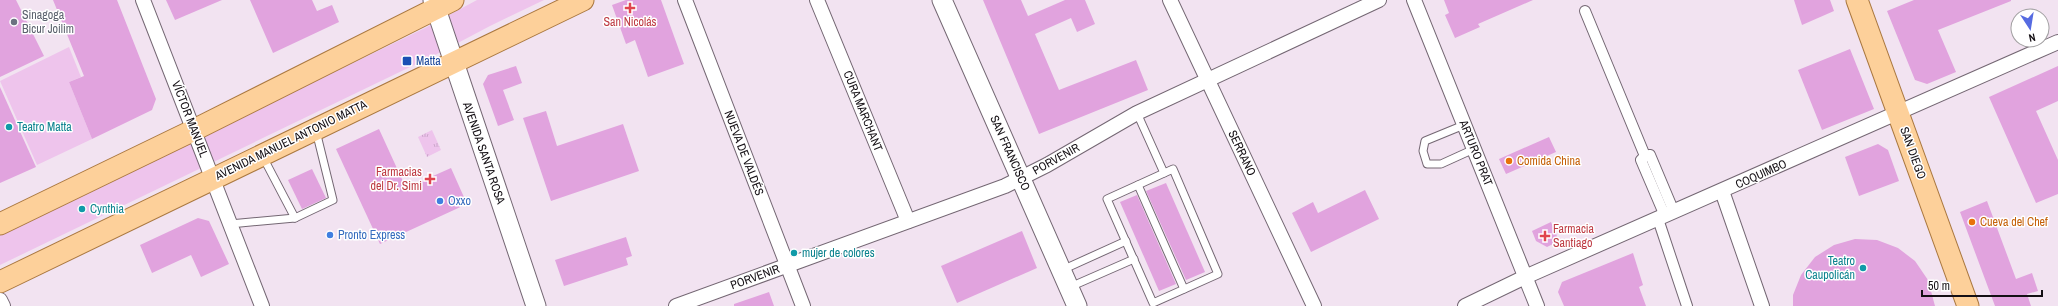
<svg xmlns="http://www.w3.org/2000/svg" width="2058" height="306" font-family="'Archivo Narrow',sans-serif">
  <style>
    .grass { fill: url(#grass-tufts) }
    .park { fill: #eec4ec }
    .building { fill: #e1a3de }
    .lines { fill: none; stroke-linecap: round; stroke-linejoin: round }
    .service-casing { stroke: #746773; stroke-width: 9 }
    .pedestrian-casing { stroke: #746773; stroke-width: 12 }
    .minor-casing { stroke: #746773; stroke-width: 16 }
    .secondary-casing { stroke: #746773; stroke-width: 21 }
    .primary-casing { stroke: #aa7840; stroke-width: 23 }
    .service { stroke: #fff; stroke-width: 7 }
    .pedestrian { stroke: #fff; stroke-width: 10 }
    .minor { stroke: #fff; stroke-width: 14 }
    .secondary { stroke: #fff; stroke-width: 19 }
    .primary { stroke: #fdd09a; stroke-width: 21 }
    .health-dot { fill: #e0444e; stroke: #fff; stroke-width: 1.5 }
    .worship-dot { fill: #6b7280; stroke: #fff; stroke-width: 1.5 }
    .transit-dot { fill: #1a4fb4; stroke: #fff; stroke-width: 1.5 }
    .culture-dot { fill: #0f9aa8; stroke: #fff; stroke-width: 1.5 }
    .food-dot { fill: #e8710a; stroke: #fff; stroke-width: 1.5 }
    .shop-dot { fill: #3f7fe0; stroke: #fff; stroke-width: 1.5 }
    .labels { text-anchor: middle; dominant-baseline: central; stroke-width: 3; stroke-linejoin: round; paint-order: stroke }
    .worship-label { font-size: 12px; fill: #5b616d; stroke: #fff; text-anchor: start }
    .health-label { font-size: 12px; fill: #be3a42; stroke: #fff }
    .transit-label { font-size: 12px; fill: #164399; stroke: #fff; text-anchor: start }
    .street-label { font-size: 12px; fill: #140f14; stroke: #fff }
    .culture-label { font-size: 12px; fill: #0d838f; stroke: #fff; text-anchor: start }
    .food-label { font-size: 12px; fill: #c56008; stroke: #fff; text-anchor: start }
    .shop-label { font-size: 12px; fill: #366cbe; stroke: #fff; text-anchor: start }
  </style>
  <defs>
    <pattern id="grass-tufts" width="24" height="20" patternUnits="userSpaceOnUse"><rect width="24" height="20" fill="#eec4ec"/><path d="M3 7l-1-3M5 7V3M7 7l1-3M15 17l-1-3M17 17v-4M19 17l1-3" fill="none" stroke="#cba7ca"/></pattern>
  </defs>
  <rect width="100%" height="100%" fill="#f2e3f1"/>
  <path class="grass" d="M432,130L441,150L427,157L418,137Z"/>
  <g class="park">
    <path d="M477,0H544L490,26L437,54L0,265V235L425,28Z"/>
    <path d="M69,47L81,77L69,82L92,139L37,165L0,81Z"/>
  </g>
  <g class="building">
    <path d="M0,0H16L44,56L0,77Z"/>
    <path d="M53,0H117L156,99L152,110L92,139L69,82L84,76Z"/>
    <path d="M166,0H222L175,20Z"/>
    <path d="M250,0H312L317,11L332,5L339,22L273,53Z"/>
    <path d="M626,0H661L684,64L648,77L635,40L626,44L612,5Z"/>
    <path d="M983,0H1021L1028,16L1065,0H1085L1095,24L1077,32L1071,18L1035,34L1059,90L1136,60L1148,90L1039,134Z"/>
    <path d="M1444,0H1533L1478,24L1480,27L1455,38L1445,15L1449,13Z"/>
    <path d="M1794,0H1830L1834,11L1802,25Z"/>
    <path d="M1914,0H2011V1L1938,30L1956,72L1927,84L1915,80L1887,11Z"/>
    <path d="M1850,49L1874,109L1822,130L1798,70Z"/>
    <path d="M516,66L522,83L503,90L514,120L498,126L483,84L488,75Z"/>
    <path d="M2058,66V101L2036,111L2058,160V194L2036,203L1989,97Z"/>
    <path d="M0,87L36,167L0,183Z"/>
    <path d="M546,111L557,146L623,124L639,171L551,201L523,118Z"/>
    <path d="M379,129L406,188L451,168L467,204L380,244L336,149Z"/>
    <path d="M1549,137L1556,152L1506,174L1499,159Z"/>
    <path d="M1878,144L1888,150L1899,181L1859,196L1845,157Z"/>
    <path d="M312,169L326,198L302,209L288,180Z"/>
    <path d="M1166,183L1205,272L1186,280L1146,191Z"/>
    <path d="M1365,190L1379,219L1311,252L1292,213L1313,202L1318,213Z"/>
    <path d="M1137,195L1176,284L1159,291L1120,202Z"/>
    <path d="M1987,201L2016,279L2032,273L2038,291L2027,294L2031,306H1995L1960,212Z"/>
    <path d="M198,218L209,221L229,264L201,277L191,255L152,273L140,245Z"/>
    <path d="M1551,222L1559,241L1547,247L1536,241L1532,231Z"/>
    <path d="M1022,231L1037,268L957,303L941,266Z"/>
    <path d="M626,237L632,256L626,258L628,265L564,286L555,260Z"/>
    <path d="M1855,239L1877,240L1898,248L1915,261L1928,280L1935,306H1793V295L1801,275L1815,257L1834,245Z"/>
    <path d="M1633,253L1643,285L1639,287L1646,306H1564L1558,292L1562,282Z"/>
    <path d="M769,292L774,306H734V304Z"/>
  </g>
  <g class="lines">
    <g class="service-casing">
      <g id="service">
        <path d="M1137,113L1164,173"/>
        <path d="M1464,125L1425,141L1423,151L1427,164H1441L1474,149"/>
        <path d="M263,157L295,218L333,200L316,131"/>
        <path d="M1173,169L1218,274L1153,303L1107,199Z"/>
        <path d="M1138,185L1184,289"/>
        <path d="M230,224L295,218"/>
        <path d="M1062,270L1126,241"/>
        <path d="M1070,287L1134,259"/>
      </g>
    </g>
    <g class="pedestrian-casing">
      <g id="pedestrian">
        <path d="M1585,11L1645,156L1650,155L1674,212"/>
        <path d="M1645,156L1641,160L1665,216"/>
        <path d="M1658,219L1687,306"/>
      </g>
    </g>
    <g class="minor-casing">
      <g id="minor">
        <path d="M143,0L262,306"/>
        <path d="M685,0L803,306"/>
        <path d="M817,0L908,221"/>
        <path d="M1170,0L1314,306"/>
        <path d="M1414,0L1537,306"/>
        <path d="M1722,191L1762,306"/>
        <path d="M0,300L3,306"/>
        <path d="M676,306L1005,186L1047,165L1137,113L1379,0"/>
        <path d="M1465,306L1525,277L2058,42"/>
      </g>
    </g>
    <g class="secondary-casing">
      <g id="secondary">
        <path d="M433,0L536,306"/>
        <path d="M942,0L1077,306"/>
      </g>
    </g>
    <g class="primary-casing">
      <g id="primary">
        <path d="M1857,0L1968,306"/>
        <path d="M0,224L194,130L453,0"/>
        <path d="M0,282L583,0"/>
      </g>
    </g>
    <use href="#service" class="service"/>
    <use href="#pedestrian" class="pedestrian"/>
    <use href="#minor" class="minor"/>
    <use href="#secondary" class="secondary"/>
    <use href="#primary" class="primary"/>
  </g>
  <g class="health-dot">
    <path d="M628 2h4v4h4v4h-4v4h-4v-4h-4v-4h4z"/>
    <path d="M428 173h4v4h4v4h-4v4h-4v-4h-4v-4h4z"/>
    <path d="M1543 230h4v4h4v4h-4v4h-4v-4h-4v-4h4z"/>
  </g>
  <circle class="worship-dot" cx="14" cy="22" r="4"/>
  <rect class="transit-dot" x="402" y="56" width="10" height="10" rx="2"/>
  <g class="culture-dot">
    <circle cx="9" cy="127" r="4"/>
    <circle cx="82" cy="209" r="4"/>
    <circle cx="794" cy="253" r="4"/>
    <circle cx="1863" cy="268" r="4"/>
  </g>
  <g class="food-dot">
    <circle cx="1509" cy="161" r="4"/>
    <circle cx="1972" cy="222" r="4"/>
  </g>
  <g class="shop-dot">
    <circle cx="440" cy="201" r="4"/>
    <circle cx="330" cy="235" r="4"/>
  </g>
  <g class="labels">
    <g class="worship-label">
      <text x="22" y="15">Sinagoga<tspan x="22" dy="14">Bicur Joilim</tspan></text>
    </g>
    <g class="health-label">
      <text x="630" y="22">San Nicolás</text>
      <text x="422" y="172" text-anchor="end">Farmacias<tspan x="422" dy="14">del Dr. Simi</tspan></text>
      <text x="1553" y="229" text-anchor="start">Farmacia<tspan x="1553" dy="14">Santiago</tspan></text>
    </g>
    <g class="transit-label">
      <text x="416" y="61">Matta</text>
    </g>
    <g class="street-label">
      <text transform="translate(863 111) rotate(68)">CURA MARCHANT</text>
      <text transform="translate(190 119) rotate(69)">VÍCTOR MANUEL</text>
      <text transform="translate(291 140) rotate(-26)">AVENIDA MANUEL ANTONIO MATTA</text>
      <text transform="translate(484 153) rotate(71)">AVENIDA SANTA ROSA</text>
      <text transform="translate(744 153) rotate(69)">NUEVA DE VALDÉS</text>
      <text transform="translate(1010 153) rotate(66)">SAN FRANCISCO</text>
      <text transform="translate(1242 153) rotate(65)">SERRANO</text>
      <text transform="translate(1476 153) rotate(68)">ARTURO PRAT</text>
      <text transform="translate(1913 153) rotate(70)">SAN DIEGO</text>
      <text transform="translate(1056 159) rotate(-29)">PORVENIR</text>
      <text transform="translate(1761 174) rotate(-24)">COQUIMBO</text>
      <text transform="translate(755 277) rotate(-20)">PORVENIR</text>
    </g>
    <g class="culture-label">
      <text x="17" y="127">Teatro Matta</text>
      <text x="90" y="209">Cynthia</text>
      <text x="802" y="253">mujer de colores</text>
      <text x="1855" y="261" text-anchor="end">Teatro<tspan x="1855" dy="14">Caupolicán</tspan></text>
    </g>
    <g class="food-label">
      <text x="1517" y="161">Comida China</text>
      <text x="1980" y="222">Cueva del Chef</text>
    </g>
    <g class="shop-label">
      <text x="448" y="201">Oxxo</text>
      <text x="338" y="235">Pronto Express</text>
    </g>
  </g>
  <g transform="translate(2030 28) rotate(168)"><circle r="19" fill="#ffffff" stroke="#a19fa1"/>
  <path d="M0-3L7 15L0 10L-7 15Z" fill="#566be1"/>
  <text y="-6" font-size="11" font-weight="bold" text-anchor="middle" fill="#140f14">N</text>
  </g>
  <path d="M1922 290v6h120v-6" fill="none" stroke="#140f14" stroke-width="2"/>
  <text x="1928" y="290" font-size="12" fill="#140f14" stroke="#ffffff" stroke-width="3" paint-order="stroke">50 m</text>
</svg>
